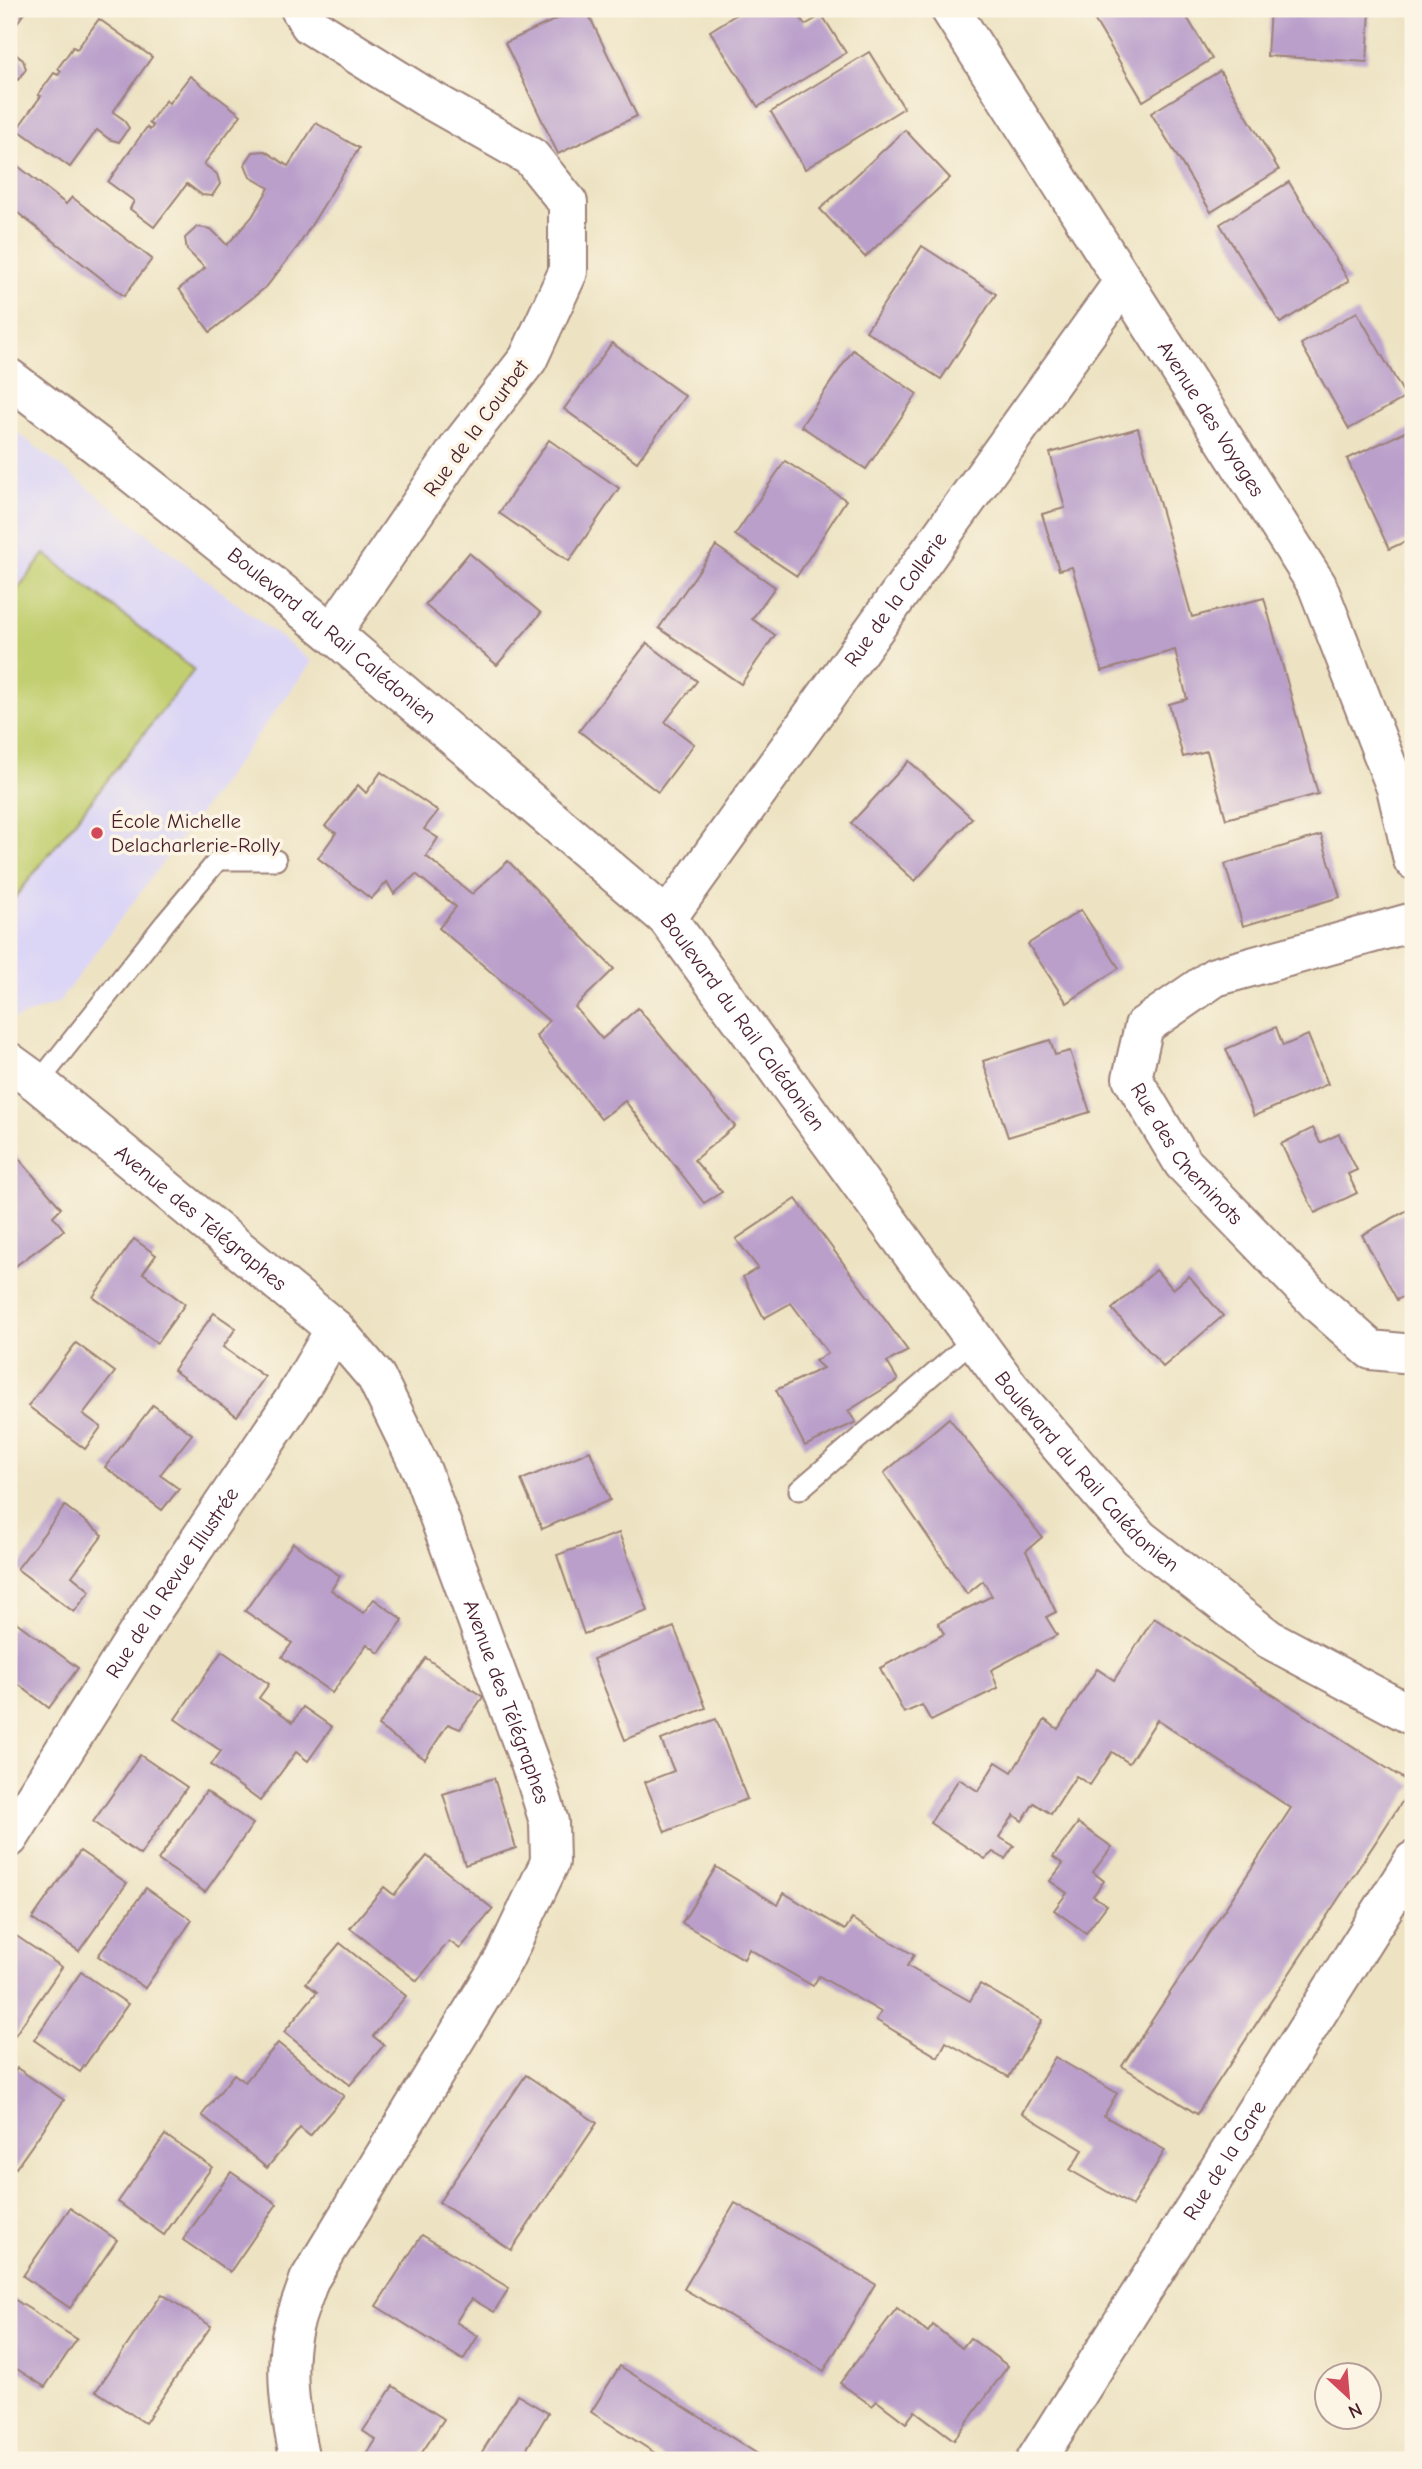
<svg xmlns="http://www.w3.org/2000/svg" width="1422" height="2469" font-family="'Comic Neue',sans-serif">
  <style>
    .built { fill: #dcd6f6 }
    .pitch { fill: #c2cf71; stroke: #86774e; stroke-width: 2 }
    .building { fill: #b99fca }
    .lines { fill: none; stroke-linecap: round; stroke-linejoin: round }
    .service-casing { stroke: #9c8177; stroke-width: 23 }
    .minor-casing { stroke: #9c8177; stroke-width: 42 }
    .tertiary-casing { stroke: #9c8177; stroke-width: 42 }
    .service { stroke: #fff; stroke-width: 19 }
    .minor { stroke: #fff; stroke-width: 38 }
    .tertiary { stroke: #fff; stroke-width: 38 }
    .poi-dot { fill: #d1495b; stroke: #fcf5e5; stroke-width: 2.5 }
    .labels { text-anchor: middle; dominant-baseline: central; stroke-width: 7; stroke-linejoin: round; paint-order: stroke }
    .street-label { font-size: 21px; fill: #4a1f2b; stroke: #fcf5e5 }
    .poi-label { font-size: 21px; fill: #4a1f2b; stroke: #fcf5e5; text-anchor: start }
  </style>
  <rect width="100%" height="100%" fill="#fcf5e5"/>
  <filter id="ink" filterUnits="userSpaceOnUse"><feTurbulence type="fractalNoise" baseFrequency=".0143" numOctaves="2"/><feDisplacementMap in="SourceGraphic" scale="14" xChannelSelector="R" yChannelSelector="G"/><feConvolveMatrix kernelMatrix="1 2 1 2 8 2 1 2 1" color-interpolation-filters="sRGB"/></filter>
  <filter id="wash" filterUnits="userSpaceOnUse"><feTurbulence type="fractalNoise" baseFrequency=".00686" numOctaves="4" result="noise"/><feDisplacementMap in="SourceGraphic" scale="28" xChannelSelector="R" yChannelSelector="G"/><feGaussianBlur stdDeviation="1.57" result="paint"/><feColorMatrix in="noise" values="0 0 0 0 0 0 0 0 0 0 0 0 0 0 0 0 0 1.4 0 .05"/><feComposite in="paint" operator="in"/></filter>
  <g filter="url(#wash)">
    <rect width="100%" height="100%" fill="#ede3c3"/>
    <path class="built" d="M9,426L312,662L58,1003L9,1021Z"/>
    <path class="pitch" d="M45,554L194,670L9,905V600Z"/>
    <g id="blocks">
      <g class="building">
        <path d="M9,9H27L9,34Z"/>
        <path d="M578,9H586L637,116L558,154L505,43Z"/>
        <path d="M745,9H795L805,25L822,15L846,53L758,107L710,31Z"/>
        <path d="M1088,9H1182L1212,59L1143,101Z"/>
        <path d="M1270,9L1370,10L1367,62L1267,56Z"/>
        <path d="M99,19L152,57L113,112L123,119L129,128L125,133L119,142L109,139L97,130L70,167L17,129L41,96L38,95L54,73L58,75L61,71L58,68L73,47L77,49Z"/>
        <path d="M9,49L23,60L26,69L18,80H9Z"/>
        <path d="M869,52L904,108L805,169L771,112Z"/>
        <path d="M1220,71L1279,170L1211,212L1151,113Z"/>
        <path d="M190,76L241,115L204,164L217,174L220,184L212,196L202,195L187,184L154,227L130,209L134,201L108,182L147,127L150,130L153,126L149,123L166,100L169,103Z"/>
        <path d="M316,123L359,148L299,245L267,286L210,332L179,289L205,268L187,250L185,238L197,227L211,229L227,245L252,217L269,188L250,177L245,164L253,152L265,151L288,166Z"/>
        <path d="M905,130L950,178L865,257L820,209Z"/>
        <path d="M9,159L66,204L72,197L152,259L124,296L9,206Z"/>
        <path d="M1289,182L1349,281L1280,323L1220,224Z"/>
        <path d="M922,246L996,294L941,379L866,331Z"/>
        <path d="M1357,312L1406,397L1349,429L1301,344Z"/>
        <path d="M612,343L685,396L637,462L564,409Z"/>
        <path d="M853,350L917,394L866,469L801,426Z"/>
        <path d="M1138,428L1192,617L1264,598L1318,794L1226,819L1207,751L1183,757L1169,704L1187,699L1175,650L1102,671L1072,567L1059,570L1042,514L1065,508L1050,453Z"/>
        <path d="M1413,428V538L1389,549L1347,459Z"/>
        <path d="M549,440L619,488L569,561L499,513Z"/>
        <path d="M785,461L846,500L797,576L735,535Z"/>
        <path d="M716,546L775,587L752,619L775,635L741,684L659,628Z"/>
        <path d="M469,553L541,613L497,665L425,605Z"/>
        <path d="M647,643L697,681L665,722L694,744L658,792L579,731Z"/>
        <path d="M909,761L972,818L915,881L851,823Z"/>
        <path d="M381,772L438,811L424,829L438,838L426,856L472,894L508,861L614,969L575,1007L602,1039L638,1008L735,1126L694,1160L722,1192L704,1203L625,1101L601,1119L536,1036L549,1021L439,928L456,907L416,874L394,894L387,882L371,899L318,858L336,833L325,826L358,785L366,793Z"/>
        <path d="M1321,835L1340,897L1243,926L1225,864Z"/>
        <path d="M1081,910L1119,968L1067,1003L1028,944Z"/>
        <path d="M1276,1027L1283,1046L1308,1035L1328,1084L1254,1116L1226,1049Z"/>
        <path d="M1050,1040L1055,1055L1070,1051L1090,1112L1008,1137L983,1061Z"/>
        <path d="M1313,1128L1320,1143L1339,1134L1357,1170L1348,1174L1357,1193L1315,1213L1281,1144Z"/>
        <path d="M9,1147L61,1208L53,1216L64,1230L14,1267L9,1260Z"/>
        <path d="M796,1199L908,1351L887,1362L898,1380L848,1411L856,1422L805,1446L776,1390L823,1368L815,1361L828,1353L791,1303L764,1318L743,1277L758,1268L736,1239Z"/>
        <path d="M1413,1207V1291L1397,1300L1362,1235Z"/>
        <path d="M134,1239L156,1255L143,1273L185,1304L157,1343L93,1297Z"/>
        <path d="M1156,1270L1173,1289L1189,1276L1223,1316L1163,1367L1112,1309Z"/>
        <path d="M214,1313L236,1328L223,1347L265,1377L237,1416L173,1370Z"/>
        <path d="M76,1343L115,1372L83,1414L101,1427L85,1449L28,1406Z"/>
        <path d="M153,1405L192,1434L160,1475L179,1489L162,1510L105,1467Z"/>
        <path d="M949,1418L1042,1537L1026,1551L1056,1612L1046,1617L1057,1635L991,1670L998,1688L931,1721L922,1705L904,1713L880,1668L944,1634L938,1623L992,1596L983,1581L967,1594L884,1473Z"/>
        <path d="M590,1451L610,1500L542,1529L521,1480Z"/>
        <path d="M65,1506L103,1535L72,1576L90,1591L74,1612L17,1569Z"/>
        <path d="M619,1533L648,1611L584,1634L557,1555Z"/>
        <path d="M293,1543L340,1576L331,1590L363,1613L374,1599L403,1620L379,1653L367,1644L332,1693L282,1657L292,1643L245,1611Z"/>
        <path d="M1154,1618L1413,1785L1197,2114L1122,2066L1291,1808L1157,1720L1129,1763L1112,1752L1090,1785L1076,1776L1051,1814L1034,1803L1022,1821L1014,1815L999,1837L1014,1846L1005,1859L993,1852L985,1859L930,1823L959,1779L978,1791L996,1762L1012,1772L1045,1720L1058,1729L1097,1669L1114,1680Z"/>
        <path d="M16,1622L78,1668L49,1708L9,1677V1631Z"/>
        <path d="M674,1627L706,1708L625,1740L593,1659Z"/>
        <path d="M222,1651L269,1684L259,1698L293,1722L303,1707L332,1727L308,1761L296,1752L260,1801L211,1765L221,1751L175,1719Z"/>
        <path d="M426,1658L483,1697L460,1729L448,1724L425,1759L378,1726Z"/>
        <path d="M716,1719L747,1799L665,1832L645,1782L674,1771L661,1740Z"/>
        <path d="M140,1755L187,1787L140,1855L93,1822Z"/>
        <path d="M494,1778L516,1848L465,1865L443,1794Z"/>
        <path d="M206,1791L253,1824L205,1892L158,1860Z"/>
        <path d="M1078,1823L1112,1847L1093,1872L1104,1881L1093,1896L1107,1905L1086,1933L1054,1910L1067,1893L1050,1881L1063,1864L1053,1857Z"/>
        <path d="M80,1851L127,1883L79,1951L32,1919Z"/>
        <path d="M427,1856L493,1909L460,1949L449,1941L417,1981L350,1928L384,1887L394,1895Z"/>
        <path d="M716,1867L778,1905L784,1893L845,1930L852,1919L914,1955L907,1966L970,2001L980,1984L1042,2020L1009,2077L946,2042L938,2057L876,2020L881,2012L819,1976L813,1986L749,1949L744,1959L682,1923Z"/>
        <path d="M146,1888L192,1920L145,1988L98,1956Z"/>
        <path d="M15,1935L62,1967L15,2035L9,2031V1944Z"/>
        <path d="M340,1943L406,1996L373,2036L384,2045L350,2085L284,2032L317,1992L306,1983Z"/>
        <path d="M81,1972L128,2004L80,2072L34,2040Z"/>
        <path d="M278,2043L344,2096L310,2136L300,2128L267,2168L202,2115L234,2074L245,2082Z"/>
        <path d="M1055,2057L1117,2093L1104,2116L1165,2150L1132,2206L1070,2170L1083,2150L1022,2113Z"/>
        <path d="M17,2068L64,2100L16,2168L9,2163V2080Z"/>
        <path d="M526,2075L597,2123L511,2250L439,2202Z"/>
        <path d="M165,2135L212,2167L164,2235L118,2202Z"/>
        <path d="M231,2172L277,2204L230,2272L183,2240Z"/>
        <path d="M735,2203L875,2284L824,2371L684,2289Z"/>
        <path d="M70,2208L117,2240L70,2308L23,2276Z"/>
        <path d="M422,2235L509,2288L494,2312L472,2299L463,2311L456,2322L478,2336L463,2360L376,2306Z"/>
        <path d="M162,2294L211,2326L145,2423L96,2391Z"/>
        <path d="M9,2296L77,2339L45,2387L9,2364Z"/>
        <path d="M897,2308L928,2332L933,2325L962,2348L970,2338L1008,2366L954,2440L915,2411L906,2423L877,2401L872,2406L840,2383Z"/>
        <path d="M620,2366L767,2460H666L591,2412Z"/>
        <path d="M393,2386L444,2419L417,2460H363L376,2440L363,2431Z"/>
        <path d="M517,2395L548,2413L520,2460H477Z"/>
      </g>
    </g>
  </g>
  <g filter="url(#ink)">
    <use href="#blocks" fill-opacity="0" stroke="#9c8177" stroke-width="2"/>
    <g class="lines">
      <g class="service-casing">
        <g id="service">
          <path d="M38,1083L165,923L218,860H276"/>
          <path d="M799,1490L974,1339"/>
        </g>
      </g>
      <g class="minor-casing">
        <g id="minor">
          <path d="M300,9L310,25L427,98L531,157L568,203V272L528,359L460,446L332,633"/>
          <path id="s1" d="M950,9L1317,585L1396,788L1413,860"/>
          <path id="s2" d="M9,378L98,446L332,633L667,918L1010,1388L1139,1538L1269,1639L1413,1716"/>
          <path id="s3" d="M667,918L1124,281"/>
          <path id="s4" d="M1413,922L1215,977L1144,1026L1132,1078L1183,1163L1318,1303L1371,1350L1413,1354"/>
          <path id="s5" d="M9,1838L154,1608L293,1401L335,1329"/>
          <path id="s6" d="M1036,2460L1413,1861"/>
        </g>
      </g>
      <g class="tertiary-casing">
        <g id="tertiary">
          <path id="s7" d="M9,1062L38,1083L335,1329L376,1377L422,1471L537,1783L549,1822L550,1862L504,1959L309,2280C304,2296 297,2312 293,2328C283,2367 291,2421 300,2460"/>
        </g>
      </g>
      <use href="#service" class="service"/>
      <use href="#minor" class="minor"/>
      <use href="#tertiary" class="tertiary"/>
    </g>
  </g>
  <circle class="poi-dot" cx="97" cy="833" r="7"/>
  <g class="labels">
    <g class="street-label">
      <text stroke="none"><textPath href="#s1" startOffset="486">Avenue des Voyages</textPath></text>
      <text transform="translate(476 428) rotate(-54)">Rue de la Courbet</text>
      <text stroke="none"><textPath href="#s3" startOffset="392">Rue de la Collerie</textPath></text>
      <text stroke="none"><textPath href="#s2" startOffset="413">Boulevard du Rail Calédonien</textPath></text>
      <text stroke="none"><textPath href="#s2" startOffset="980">Boulevard du Rail Calédonien</textPath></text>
      <text stroke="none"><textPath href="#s4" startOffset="439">Rue des Cheminots</textPath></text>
      <text stroke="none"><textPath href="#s7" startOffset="247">Avenue des Télégraphes</textPath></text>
      <text stroke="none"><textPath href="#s2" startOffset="1547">Boulevard du Rail Calédonien</textPath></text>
      <text stroke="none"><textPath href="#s5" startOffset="303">Rue de la Revue Illustrée</textPath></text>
      <text stroke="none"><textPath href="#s7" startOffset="835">Avenue des Télégraphes</textPath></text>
      <text stroke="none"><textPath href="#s6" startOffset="354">Rue de la Gare</textPath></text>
    </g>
    <g class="poi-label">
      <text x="111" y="821">École Michelle<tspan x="111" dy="24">Delacharlerie-Rolly</tspan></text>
    </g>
  </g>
  <rect width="1422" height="2469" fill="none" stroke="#fcf5e5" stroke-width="35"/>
  <g transform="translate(1348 2396) rotate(154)"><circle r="33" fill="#fcf5e5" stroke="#b59f9b" stroke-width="2"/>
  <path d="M0-5L12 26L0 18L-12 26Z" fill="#d1495b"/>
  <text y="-10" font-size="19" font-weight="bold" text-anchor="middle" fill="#4a1f2b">N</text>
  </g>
</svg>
